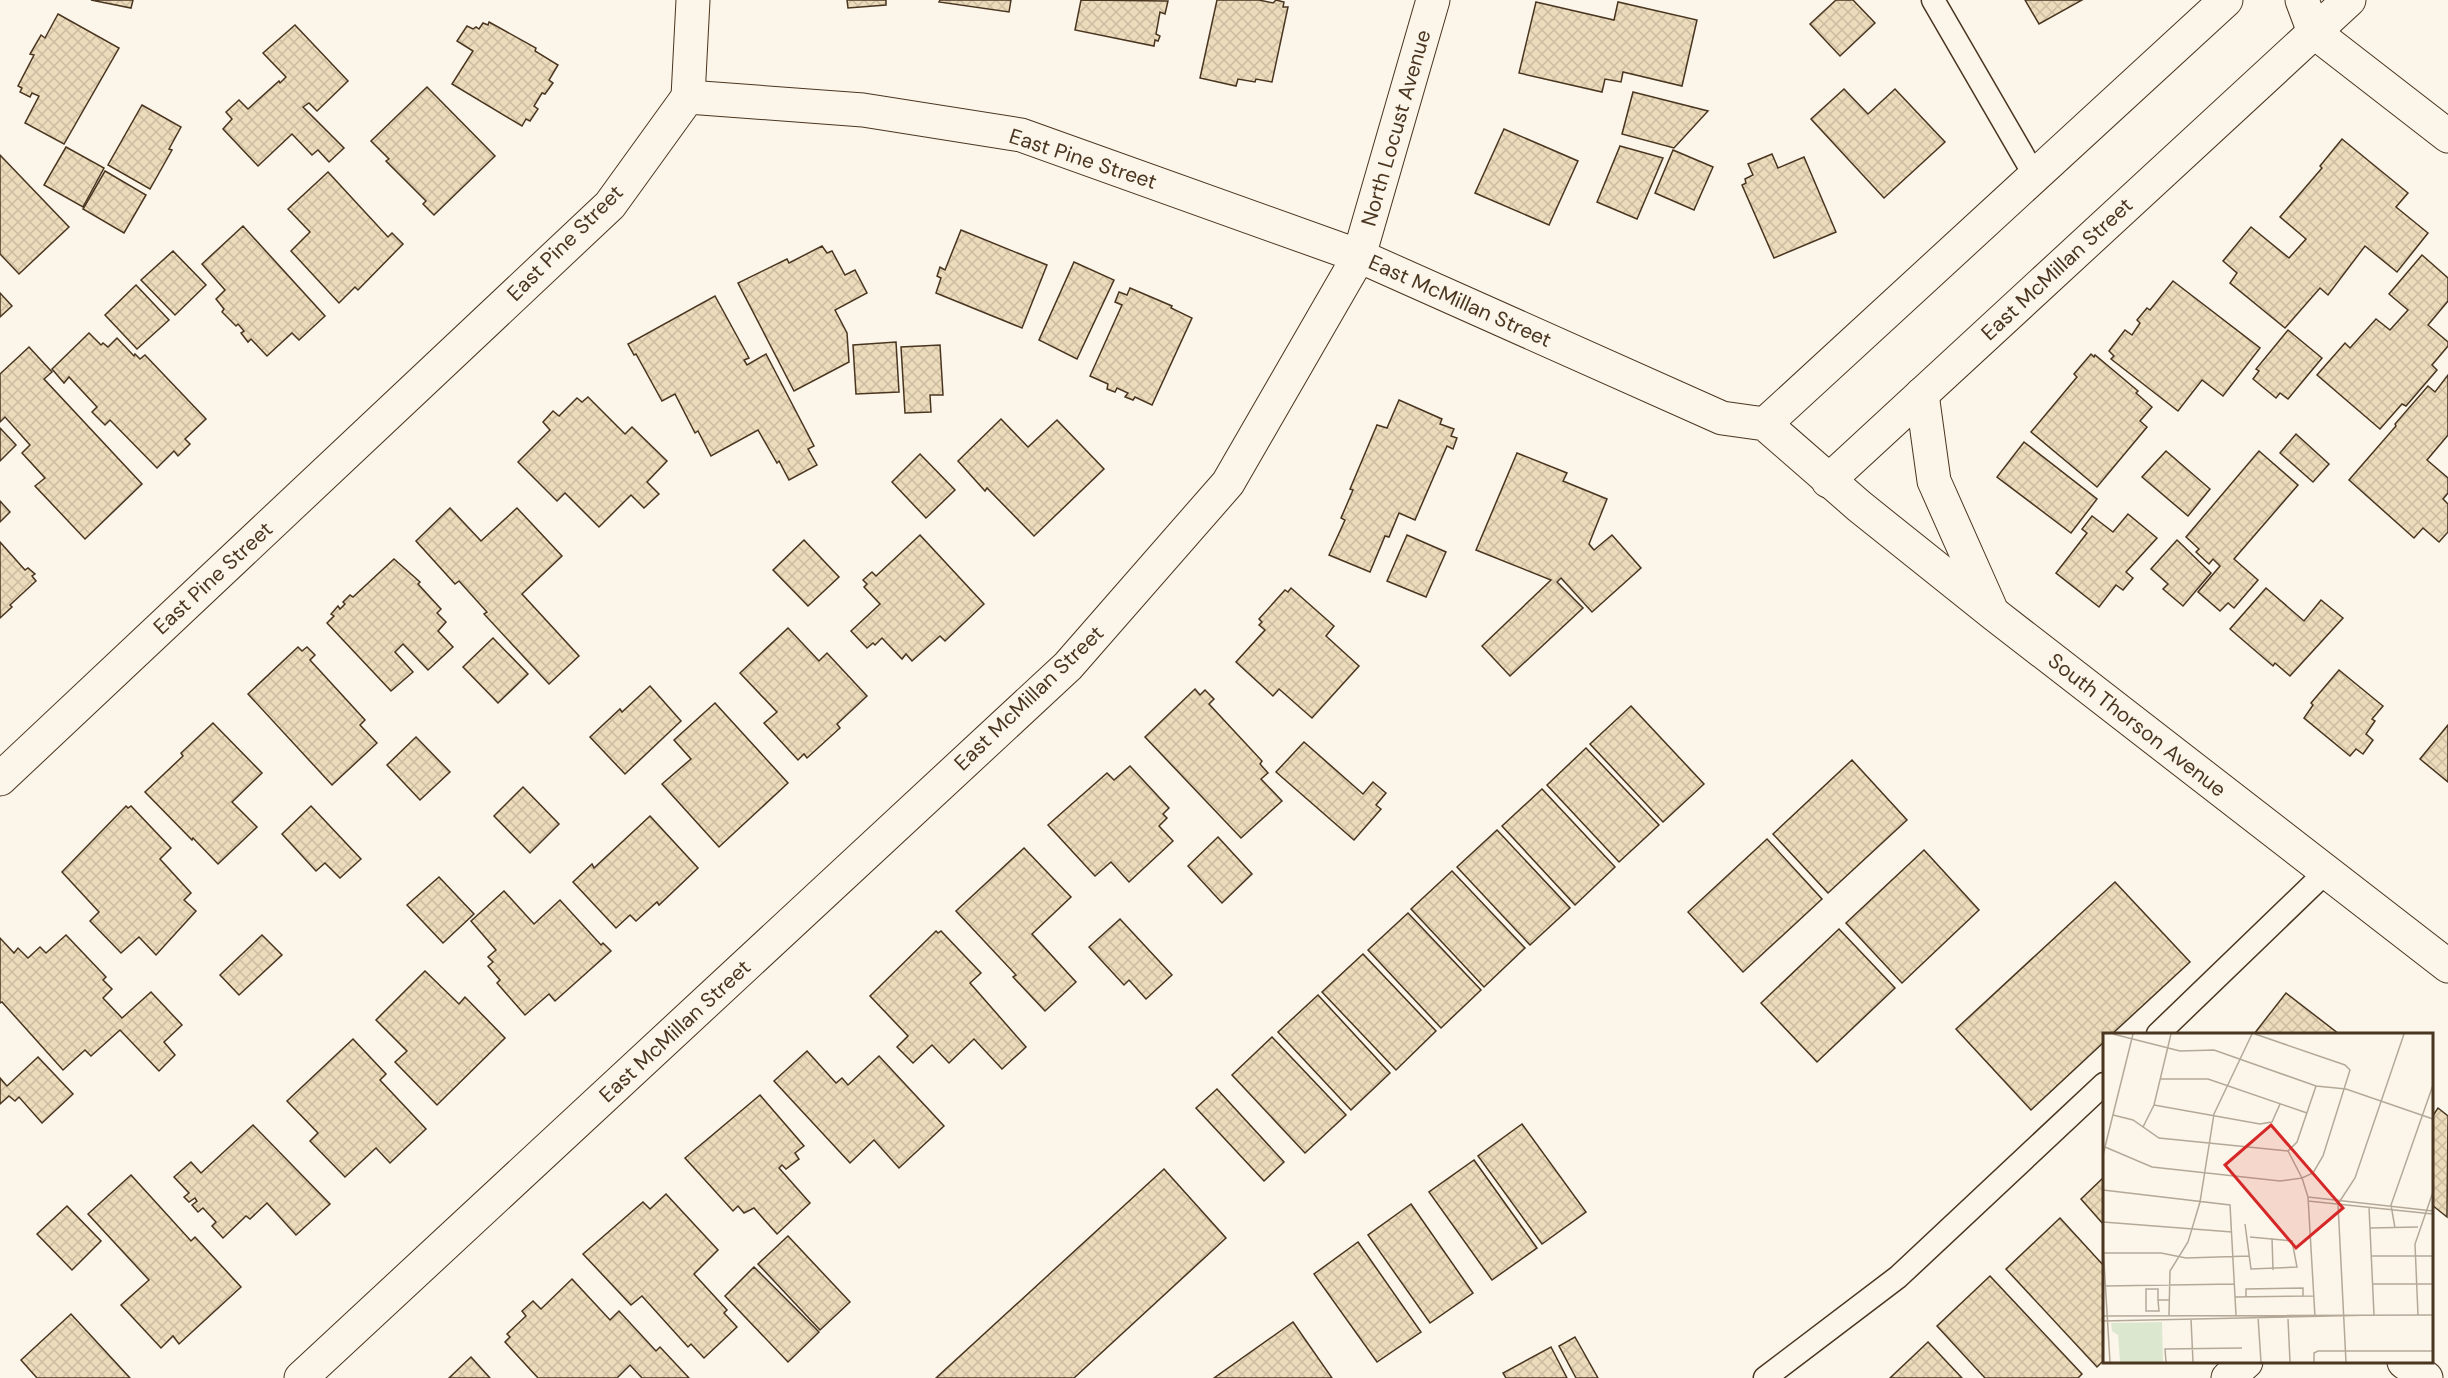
<svg xmlns="http://www.w3.org/2000/svg" width="2448" height="1378" font-family="'DM Sans',sans-serif">
  <style>
    .building { fill: url(#building-cross-hatch); stroke: #4a3520; stroke-width: 1.5 }
    .lines { fill: none; stroke-linecap: round; stroke-linejoin: round }
    .lane-casing { stroke: #4a3520; stroke-width: 25 }
    .street-casing { stroke: #4a3520; stroke-width: 35 }
    .lane { stroke: #fbf6e9; stroke-width: 22 }
    .street { stroke: #fbf6e9; stroke-width: 33 }
    .labels { text-anchor: middle; dominant-baseline: central; stroke-width: 4.5; stroke-linejoin: round; paint-order: stroke }
    .street-label { font-size: 21px; fill: #4a3520; stroke: #fbf6e9 }
    .inset-road { fill: none; stroke: #b4a999; stroke-width: 1.5 }
    .view { fill: #d62828; fill-opacity: 0.15; stroke: #d62828; stroke-width: 3 }
    .inset-edge { fill: none; stroke: #4a3520; stroke-width: 3 }
  </style>
  <defs>
    <pattern id="building-cross-hatch" width="8" height="8" patternUnits="userSpaceOnUse" patternTransform="scale(1.5)"><rect width="8" height="8" fill="#ecdcbc"/><path d="M0 0l8 8M0 8l8-8" fill="none" stroke="#ccbda1"/></pattern>
  </defs>
  <rect width="100%" height="100%" fill="#fbf6e9"/>
  <g class="building">
    <path d="M91,0H133L131,8Z"/>
    <path d="M847,0H886V5L848,8Z"/>
    <path d="M940,0H1011L1009,12L939,2Z"/>
    <path d="M1081,0L1168,1L1165,14L1160,12L1156,34L1160,36L1158,41L1155,40L1154,46L1075,30Z"/>
    <path d="M1217,0H1259L1273,3L1276,0L1284,2L1283,7H1288L1272,82L1256,79L1255,82L1238,79L1236,86L1200,78Z"/>
    <path d="M1836,0H1853L1875,23L1840,56L1810,24Z"/>
    <path d="M2025,0H2082L2039,24Z"/>
    <path d="M1536,2L1614,20L1618,2L1697,20L1682,86L1623,72L1621,82L1605,79L1602,92L1519,73Z"/>
    <path d="M58,14L119,48L64,144L25,123L39,96L32,93L30,97L20,92L22,88L18,86L34,55L30,54L41,35L45,38Z"/>
    <path d="M489,22L536,48L535,51L558,65L549,80L553,83L545,94L542,93L534,106L538,109L530,121L526,119L522,126L452,84L473,51L457,41L467,26L473,29L476,27L479,29L483,23L488,25Z"/>
    <path d="M295,25L348,81L317,111L309,103L303,107L344,148L329,162L318,150L312,155L292,134L258,166L223,129L232,119L226,112L239,100L248,109L279,81L280,83L286,77L263,53Z"/>
    <path d="M427,87L495,156L434,215L423,204L426,201L386,161L389,159L371,141Z"/>
    <path d="M1844,89L1868,114L1895,89L1945,142L1884,198L1811,119Z"/>
    <path d="M1633,92L1708,111L1674,148L1622,134Z"/>
    <path d="M142,105L181,127L169,149L172,150L150,189L108,165Z"/>
    <path d="M1504,129L1578,161L1549,225L1475,193Z"/>
    <path d="M2342,139L2408,193L2396,207L2428,233L2397,272L2365,246L2328,295L2320,288L2285,328L2230,283L2237,273L2223,261L2251,227L2289,258L2306,239L2280,217L2322,168L2320,166Z"/>
    <path d="M1620,146L1663,158L1637,219L1597,202Z"/>
    <path d="M66,147L104,168L83,207L44,185Z"/>
    <path d="M1673,150L1713,167L1694,210L1655,193Z"/>
    <path d="M1772,154L1778,168L1804,157L1836,232L1774,258L1742,185L1746,183L1745,179L1753,175L1748,164Z"/>
    <path d="M0,155L69,227L19,274L0,254Z"/>
    <path d="M105,171L146,195L124,233L83,209Z"/>
    <path d="M328,172L388,237L392,233L403,244L358,290L355,287L339,303L291,251L310,232L288,209Z"/>
    <path d="M243,226L325,316L299,340L292,333L267,356L251,339L248,342L241,333L244,331L238,324L236,326L222,312L224,309L216,299L225,290L202,264Z"/>
    <path d="M961,230L1047,265L1022,328L936,293L941,278L937,276L940,267L945,270Z"/>
    <path d="M822,246L827,253L832,251L845,275L855,270L867,293L835,310L847,333L849,362L794,391L738,283L787,259L789,263Z"/>
    <path d="M173,251L206,285L175,315L141,280Z"/>
    <path d="M2422,255L2448,278V301L2428,325L2448,342V346L2432,365L2437,370L2406,406L2402,404L2380,429L2317,375L2345,343L2350,348L2376,319L2390,330L2408,310L2389,294Z"/>
    <path d="M1074,262L1114,280L1077,359L1039,340Z"/>
    <path d="M2173,281L2260,348L2223,396L2202,380L2178,411L2111,359L2114,356L2109,351L2125,330L2132,335L2140,323L2137,320L2147,308L2150,310Z"/>
    <path d="M136,285L169,320L137,349L105,315Z"/>
    <path d="M1130,288L1172,306L1171,308L1192,318L1152,405L1135,397L1133,400L1125,397L1128,393L1117,388L1115,392L1107,389L1108,384L1090,376L1122,305L1115,302L1119,292L1127,295Z"/>
    <path d="M0,293L12,306L0,317Z"/>
    <path d="M715,296L749,358L744,360L747,365L766,354L814,446L808,449L817,465L789,480L779,461L777,463L758,430L711,456L698,431L695,433L675,394L662,401L636,354L634,355L628,344Z"/>
    <path d="M2288,330L2322,358L2288,399L2280,393L2276,398L2253,379L2259,371L2256,369Z"/>
    <path d="M89,333L101,345L103,343L108,347L117,338L134,356L135,354L140,359L145,355L206,419L185,439L190,444L178,456L174,451L157,468L110,420L105,425L92,412L97,407L69,377L64,383L52,369Z"/>
    <path d="M896,342L899,392L856,394L853,345Z"/>
    <path d="M940,345L943,395H930L931,412L905,413L901,347Z"/>
    <path d="M29,347L52,372L44,379L142,484L85,539L35,486L45,478L22,453L30,445L5,417L0,422V374Z"/>
    <path d="M2091,354L2094,357L2095,355L2138,391L2136,393L2152,407L2140,421L2147,427L2097,487L2031,432L2077,377L2074,374Z"/>
    <path d="M2448,375V435L2427,460L2448,478V493L2443,499L2448,504V532L2439,542L2423,528L2414,538L2349,480L2396,426L2395,424L2428,386L2435,392Z"/>
    <path d="M588,397L625,434L632,427L667,461L647,482L659,494L644,508L631,495L599,527L565,493L557,501L518,462L550,430L543,422L553,411L559,416L577,398L582,402Z"/>
    <path d="M1399,400L1442,419L1440,424L1454,429L1451,436L1457,438L1453,449L1447,446L1415,520L1399,513L1389,537L1385,536L1370,572L1329,555L1345,520L1341,518L1353,490L1350,489L1377,425L1387,428Z"/>
    <path d="M1001,419L1028,447L1057,420L1104,469L1034,536L987,488L985,491L958,461Z"/>
    <path d="M0,428L16,445L0,461Z"/>
    <path d="M2296,434L2329,464L2313,482L2280,453Z"/>
    <path d="M2024,442L2097,499L2071,533L1997,477Z"/>
    <path d="M2166,451L2210,489L2188,516L2142,477Z"/>
    <path d="M2259,451L2298,485L2234,559L2258,580L2234,608L2228,603L2220,611L2198,592L2220,566L2213,559L2209,564L2196,552L2199,549L2186,537Z"/>
    <path d="M1517,453L1567,473L1563,481L1607,499L1589,544L1594,550L1612,535L1641,568L1592,612L1561,578L1557,582L1583,608L1510,676L1482,646L1551,580L1476,550Z"/>
    <path d="M920,454L955,490L926,518L892,482Z"/>
    <path d="M0,501L10,512L0,522Z"/>
    <path d="M450,508L481,541L517,508L562,556L522,594L579,656L549,684L484,614L487,612L459,581L455,584L416,541Z"/>
    <path d="M2128,514L2157,538L2126,572L2133,578L2123,590L2116,585L2099,607L2056,573L2087,533L2082,529L2092,516L2113,532Z"/>
    <path d="M920,535L984,604L945,641L940,636L912,661L906,654L902,659L882,638L875,645L873,643L867,648L851,631L880,604L864,587L867,584L863,580L872,572L876,576Z"/>
    <path d="M1407,535L1446,552L1426,597L1387,581Z"/>
    <path d="M804,540L839,577L808,606L773,570Z"/>
    <path d="M2177,540L2211,573L2183,606L2163,589L2168,584L2151,569Z"/>
    <path d="M0,542L25,570L28,568L35,574L32,576L36,581L10,605L12,607L0,618Z"/>
    <path d="M394,559L420,582L418,584L441,609L437,613L446,622L438,631L453,647L428,670L403,644L395,652L413,672L391,691L327,623L334,616L331,614L338,606L340,609L345,604L343,602L350,595L353,597Z"/>
    <path d="M1291,588L1334,626L1326,636L1359,666L1312,718L1279,689L1273,696L1236,662L1265,630L1259,625L1262,622L1259,619L1285,590L1288,592Z"/>
    <path d="M2266,588L2304,621L2321,600L2343,618L2290,676L2275,663L2273,666L2230,629Z"/>
    <path d="M788,628L819,661L827,653L867,696L837,724L840,728L807,758L804,754L798,760L764,723L777,712L740,673Z"/>
    <path d="M493,638L528,674L498,703L463,667Z"/>
    <path d="M298,647L302,651L307,647L315,655L310,660L365,720L360,725L377,743L332,785L248,694Z"/>
    <path d="M2339,670L2383,706L2372,719L2375,721L2366,734L2373,740L2363,754L2356,749L2350,756L2304,718L2313,705L2311,703Z"/>
    <path d="M650,686L681,721L625,774L590,737L620,709L622,712Z"/>
    <path d="M1195,689L1200,695L1205,690L1214,699L1209,704L1262,761L1260,764L1268,773L1261,779L1282,801L1241,838L1145,737Z"/>
    <path d="M715,703L788,783L719,847L662,784L691,759L674,740Z"/>
    <path d="M1631,706L1704,784L1663,822L1590,744Z"/>
    <path d="M213,723L262,773L232,802L257,827L218,864L193,838L192,840L145,792L183,756L181,753Z"/>
    <path d="M2448,725V782L2420,759Z"/>
    <path d="M416,737L450,772L420,800L387,765Z"/>
    <path d="M1304,742L1363,794L1373,782L1386,793L1376,805L1381,809L1354,840L1276,772Z"/>
    <path d="M1586,748L1659,825L1619,862L1547,785Z"/>
    <path d="M1852,760L1907,820L1828,893L1773,834Z"/>
    <path d="M1130,766L1169,808L1163,814L1167,818L1159,826L1173,841L1129,882L1111,862L1095,876L1048,825L1107,773L1114,780Z"/>
    <path d="M523,787L559,824L530,853L494,816Z"/>
    <path d="M1542,789L1615,867L1575,905L1502,826Z"/>
    <path d="M126,806L128,808L131,806L171,848L160,859L191,893L184,900L196,911L156,955L139,937L121,953L90,921L99,912L62,872Z"/>
    <path d="M311,806L361,859L340,878L325,863L316,871L282,834Z"/>
    <path d="M650,816L698,868L659,905L657,902L636,921L630,915L616,928L573,882L592,864L594,868Z"/>
    <path d="M1497,830L1570,908L1530,945L1457,867Z"/>
    <path d="M1218,837L1252,874L1222,903L1188,866Z"/>
    <path d="M1767,839L1822,899L1743,972L1688,912Z"/>
    <path d="M1024,848L1071,897L1032,934L1076,982L1045,1011L1013,977L1016,975L956,911Z"/>
    <path d="M1924,850L1979,910L1902,983L1846,923Z"/>
    <path d="M1452,871L1525,948L1484,987L1411,909Z"/>
    <path d="M439,877L474,914L443,943L407,905Z"/>
    <path d="M2115,882L2190,962L2112,1034H2104V1042L2031,1110L1956,1029Z"/>
    <path d="M504,891L534,924L560,900L601,945L603,943L611,951L555,1001L549,994L525,1015L497,983L500,980L488,966L493,962L488,957L496,950L471,921Z"/>
    <path d="M1408,913L1481,990L1441,1028L1368,950Z"/>
    <path d="M1120,919L1172,975L1146,999L1129,980L1124,985L1089,947Z"/>
    <path d="M1839,929L1895,988L1817,1062L1761,1003Z"/>
    <path d="M936,931L938,933L941,931L981,973L970,983L1026,1047L1002,1069L974,1039L949,1063L932,1045L913,1063L897,1047L908,1036L870,996Z"/>
    <path d="M66,935L106,977L103,980L112,989L103,998L122,1018L151,992L182,1025L164,1042L175,1055L159,1071L120,1030L91,1056L85,1050L63,1070L2,1002L0,1003V938L14,953L18,948L28,958L40,947L46,953Z"/>
    <path d="M262,935L282,955L239,995L220,975Z"/>
    <path d="M1363,954L1436,1031L1396,1070L1322,992Z"/>
    <path d="M425,971L459,1004L465,997L505,1038L437,1105L395,1062L407,1051L376,1020Z"/>
    <path d="M2286,993L2339,1034H2254Z"/>
    <path d="M1318,995L1390,1073L1351,1110L1278,1032Z"/>
    <path d="M1272,1037L1346,1115L1305,1153L1232,1075Z"/>
    <path d="M353,1039L386,1074L380,1080L426,1129L390,1163L376,1148L345,1177L310,1141L318,1133L287,1101Z"/>
    <path d="M807,1051L836,1083L842,1078L848,1085L879,1056L944,1126L899,1168L874,1140L850,1163L774,1081Z"/>
    <path d="M38,1057L73,1094L42,1123L19,1097L15,1101L9,1096L0,1104V1078L7,1086Z"/>
    <path d="M1217,1089L1284,1162L1264,1181L1196,1108Z"/>
    <path d="M760,1095L804,1146L795,1153L799,1159L786,1169L782,1165L779,1168L810,1203L777,1234L754,1208L744,1213L738,1206L733,1211L685,1158Z"/>
    <path d="M2438,1108L2448,1116L2447,1217L2432,1205V1117Z"/>
    <path d="M1522,1124L1586,1212L1542,1244L1478,1156Z"/>
    <path d="M253,1125L330,1204L296,1235L267,1203L250,1219L246,1216L223,1238L212,1226L216,1222L203,1208L198,1212L192,1205L197,1201L195,1198L189,1202L184,1197L189,1193L174,1177L191,1162L201,1173Z"/>
    <path d="M1474,1160L1537,1248L1492,1280L1429,1192Z"/>
    <path d="M1164,1169L1226,1238L1074,1378H936Z"/>
    <path d="M131,1175L191,1241L195,1237L241,1287L179,1344L173,1336L161,1348L121,1305L149,1280L88,1214Z"/>
    <path d="M2104,1177V1225L2081,1199Z"/>
    <path d="M666,1194L718,1250L694,1274L727,1310L724,1313L737,1327L704,1358L691,1344L688,1347L642,1296L631,1305L583,1254L643,1202L650,1209Z"/>
    <path d="M1411,1204L1473,1293L1430,1323L1368,1235Z"/>
    <path d="M67,1206L101,1241L72,1270L37,1234Z"/>
    <path d="M2060,1218L2104,1266V1360L2097,1367L2006,1269Z"/>
    <path d="M788,1236L850,1302L820,1330L758,1264Z"/>
    <path d="M1358,1242L1421,1332L1377,1362L1314,1274Z"/>
    <path d="M754,1267L819,1332L788,1362L725,1296Z"/>
    <path d="M1990,1276L2082,1374L2078,1378H1985L1937,1326Z"/>
    <path d="M572,1279L610,1320L619,1311L656,1351L660,1347L689,1378H642L630,1365L617,1378H538L505,1342L510,1337L507,1334L526,1316L522,1311L533,1301L541,1309Z"/>
    <path d="M71,1314L130,1378H37L21,1360Z"/>
    <path d="M1293,1322L1332,1378H1214Z"/>
    <path d="M1575,1337L1598,1378H1576L1559,1346Z"/>
    <path d="M1928,1342L1962,1378H1890Z"/>
    <path d="M1551,1347L1567,1378H1506L1503,1373Z"/>
    <path d="M471,1357L490,1378H449Z"/>
  </g>
  <g class="lines">
    <g class="lane-casing">
      <g id="lane">
        <path d="M1933,0L2035,176"/>
        <path d="M2158,1034L2327,871"/>
        <path d="M1765,1378L1898,1277L2104,1084"/>
      </g>
    </g>
    <g class="street-casing">
      <g id="street">
        <path d="M2302,0L2314,32L2448,136"/>
        <path d="M688,97L693,0"/>
        <path d="M1922,394L1934,481L1990,607"/>
        <path d="M1765,424L2226,0"/>
        <path d="M1828,481L2349,0"/>
        <path d="M0,779L610,205L688,97L863,110L1021,135L1359,256L1433,0"/>
        <path d="M2404,1362L2426,1378"/>
        <path d="M301,1378L1068,666L1228,483L1359,256L1722,418L1765,424L1859,506L1994,614L2448,966"/>
        <path d="M2228,1378L2246,1362"/>
      </g>
    </g>
    <use href="#lane" class="lane"/>
    <use href="#street" class="street"/>
  </g>
  <g class="labels">
    <g class="street-label">
      <text transform="translate(1396 128) rotate(-74)">North Locust Avenue</text>
      <text transform="translate(1083 159) rotate(18)">East Pine Street</text>
      <text transform="translate(565 243) rotate(-45)">East Pine Street</text>
      <text transform="translate(2057 269) rotate(-43)">East McMillan Street</text>
      <text transform="translate(1460 301) rotate(24)">East McMillan Street</text>
      <text transform="translate(213 578) rotate(-43)">East Pine Street</text>
      <text transform="translate(1029 698) rotate(-44)">East McMillan Street</text>
      <text transform="translate(2137 725) rotate(38)">South Thorson Avenue</text>
      <text transform="translate(675 1031) rotate(-43)">East McMillan Street</text>
    </g>
  </g>
  <g transform="translate(2103 1033)">
    <rect width="330" height="330" fill="#fbf6e9"/>
    <path d="M59,289L60,329H17L15,302L9,298L8,290Z" fill="#dce7d0"/>
    <path class="inset-road" d="M10,1L77,18L111,17L213,53L243,56L330,86M58,46H105L204,80M51,72L157,91L169,89L177,71M10,82L30,87L56,105L185,118L199,145L210,140L220,123L247,37L242,32L152,1M40,94L51,72L68,1M2,114L49,134L177,148L199,145L205,164L212,284M185,118L194,109L213,53M0,122L30,1M0,157L127,172L133,282M205,164L330,178M205,168L330,181M266,174L271,282M0,189L129,199M142,191L148,236L194,234L189,208L147,204M267,195L315,194M292,195L288,172L330,52M169,205L170,237M0,213L7,329M0,220H58L83,225L146,223M268,223H330M270,251H330M2,253L132,251M132,264L210,263M143,264V256L200,255V263M55,267L56,278H43V256H55V267H66M66,282L67,238L85,209L97,169L111,81L149,1M315,282L312,211L330,159M0,283L330,282M155,284L158,329M88,286L90,329M185,286L187,329M0,288L271,282M63,329L62,316L139,315M211,329V320L215,318H330M243,329L235,171L252,145L301,1"/>
    <path class="view" d="M168,92L240,175L193,215L122,132Z"/>
    <rect width="330" height="330" class="inset-edge"/>
  </g>
</svg>
